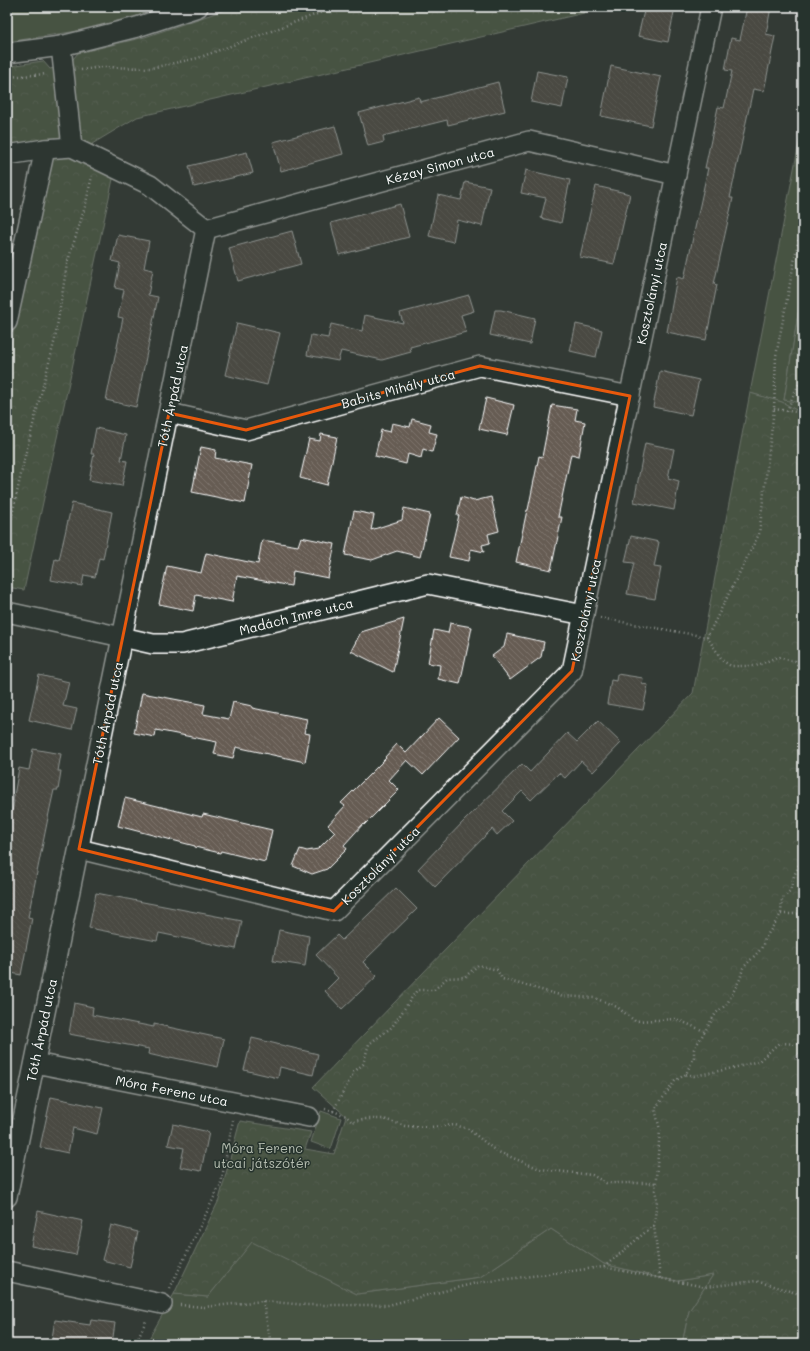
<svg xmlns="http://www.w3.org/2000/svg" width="810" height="1351" font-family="Mali,sans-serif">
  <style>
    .grass { fill: #607153; stroke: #b0b8a9 }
    .forest { fill: url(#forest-crowns); stroke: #b0b8a9 }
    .building { fill: url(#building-back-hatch); stroke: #fff }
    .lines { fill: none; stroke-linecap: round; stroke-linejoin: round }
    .minor-casing { stroke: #fff; stroke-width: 22 }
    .path { stroke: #fff; stroke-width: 2.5; stroke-dasharray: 1 3; stroke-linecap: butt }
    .minor { stroke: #26332d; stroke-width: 19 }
    .marked { fill: none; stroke: #e8590c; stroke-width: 3; stroke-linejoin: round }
    .labels { text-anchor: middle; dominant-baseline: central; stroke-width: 3; stroke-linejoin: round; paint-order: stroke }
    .street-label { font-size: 13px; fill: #fff; stroke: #26332d }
    .park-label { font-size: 13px; fill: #b7bfb2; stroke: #26332d }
  </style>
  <defs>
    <pattern id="forest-crowns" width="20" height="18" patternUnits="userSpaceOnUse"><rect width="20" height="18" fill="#607153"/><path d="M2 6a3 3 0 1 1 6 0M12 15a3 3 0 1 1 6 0" fill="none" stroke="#78866d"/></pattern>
    <pattern id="building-back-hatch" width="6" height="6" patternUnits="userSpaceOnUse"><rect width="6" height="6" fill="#665b53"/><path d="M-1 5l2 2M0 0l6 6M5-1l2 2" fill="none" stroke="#7d746d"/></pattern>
  </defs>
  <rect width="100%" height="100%" fill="#333b35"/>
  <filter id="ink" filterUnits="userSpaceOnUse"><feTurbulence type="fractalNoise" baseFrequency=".025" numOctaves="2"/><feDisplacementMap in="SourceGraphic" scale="8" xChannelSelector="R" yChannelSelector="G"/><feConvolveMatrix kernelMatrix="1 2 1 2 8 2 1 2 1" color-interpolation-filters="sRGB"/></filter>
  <g filter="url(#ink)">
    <g class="grass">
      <path d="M7,7H174L135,22L7,42Z"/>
      <path d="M803,123V284L784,400L803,403V414L782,402L750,393Z"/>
      <path d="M321,1111L341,1118L331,1149L311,1142Z"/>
      <path d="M551,1229L604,1264L660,1278L678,1281L713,1275L689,1311L682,1344H146L174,1294L208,1297L252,1241L357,1294L480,1277Z"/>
    </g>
    <g class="forest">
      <path d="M233,7H587L584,13L137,117L92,144L113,179L24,590L7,587V364L52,142L7,147V70L10,66L43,61L50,69L68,65L78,53L145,37Z"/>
      <path d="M803,284V403L784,400Z"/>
      <path d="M750,393L782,402L803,414V1048L794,1059L803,1061V1344H682L689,1311L713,1275L678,1281L660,1278L604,1264L551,1229L480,1277L357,1294L252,1242L208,1297L174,1294L219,1200L240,1121L311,1132L305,1149L334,1154L346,1116L313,1087L693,693Z"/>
    </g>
    <g class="building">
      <path d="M645,7H675L668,42L638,36Z"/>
      <path d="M747,7H771L766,34L775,36L764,91L753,89L730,198H733L714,284L717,285L706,340L667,332L677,277L684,279L708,168H705L718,107L724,108L732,71L725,70L731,38L740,40Z"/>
      <path d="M611,66L661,77L651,126L601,116Z"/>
      <path d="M537,71L568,77L562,108L531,102Z"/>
      <path d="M498,82L505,111L448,125L447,120L383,136L384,142L368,146L359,113L419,97L420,102Z"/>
      <path d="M335,126L343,154L281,171L273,142Z"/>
      <path d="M247,152L253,173L194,187L189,166Z"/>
      <path d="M526,170L570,180L561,223L541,218L546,198L521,193Z"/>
      <path d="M465,182L490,187L482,226L457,220L453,242L429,236L438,195L461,200Z"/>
      <path d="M596,186L630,194L614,264L580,257Z"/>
      <path d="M400,204L409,237L339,255L331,223Z"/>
      <path d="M292,231L301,264L238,281L229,248Z"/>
      <path d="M118,235L149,241L144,268L153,270L148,295L158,297L136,407L106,400L123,318L118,317L124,290L115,288L120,263L112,261Z"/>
      <path d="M469,295L474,311L461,315L466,332L410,347L411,352L382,360L341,351L338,361L307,355L311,335L328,338L331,324L362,331L365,315L403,323L400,313Z"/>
      <path d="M495,310H501L535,318L530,344L490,335Z"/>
      <path d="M237,323L280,333L267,385L225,375Z"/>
      <path d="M576,324L602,330L596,357L570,351Z"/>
      <path d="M660,371L699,380L691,415L653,407Z"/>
      <path d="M486,398L514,405L507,435L479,429Z"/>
      <path d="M552,405L577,409L575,420L585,422L579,456L571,454L558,517H562L551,570L516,562L527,510H528L539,456L542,457Z"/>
      <path d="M412,419L431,424L429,432L437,434L432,452L423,449L421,458L408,454L406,464L375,456L381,430L390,432L392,423L410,427Z"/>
      <path d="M96,428L126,435L121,460L127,461L122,486L89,480L94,454H91Z"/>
      <path d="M321,434L337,437L327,485L300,478L309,439L320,441Z"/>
      <path d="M645,443L674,449L668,478L679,481L674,510L634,502Z"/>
      <path d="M201,447L216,450L215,458L252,465L245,503L192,492Z"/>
      <path d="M461,497L474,501L491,497L499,531L488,534L490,543L482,545L484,552L471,549L469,561L449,557L459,515H457Z"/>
      <path d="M72,503L112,512L103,559L99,558L95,577L84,575L82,586L51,580L55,559L59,560Z"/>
      <path d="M404,508L430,514L420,557L397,551L372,560L345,555L354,511L374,515L371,530L402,520Z"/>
      <path d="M631,536L659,542L654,567L661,568L655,599L627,594L634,563L625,562Z"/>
      <path d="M301,537L335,544L328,578L293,571L291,586L237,576L232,602L196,595L193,611L159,604L167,566L201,573L206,553L258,564L262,540L298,546Z"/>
      <path d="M404,619L393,672L351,651L361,632Z"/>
      <path d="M450,623L472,627L460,684L438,679L440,665L428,663L434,630L448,633Z"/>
      <path d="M507,634L544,642L541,657L510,680L492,656L504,647Z"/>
      <path d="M617,674L643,678L642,684L648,685L643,710L607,704L611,680L616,681Z"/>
      <path d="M39,675L69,682L63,706L77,709L72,730L29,720Z"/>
      <path d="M142,693L205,705L203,714L229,719L233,702L252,706V708L307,719L304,733L310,734L305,762L236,747L233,758L214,754L217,742L156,730L155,737L134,733Z"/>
      <path d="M439,718L459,737L423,775L407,760L389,780L399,790L364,825L363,824L344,845L347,849L327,869L312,874L293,866L300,849L307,851L318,849L335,832L328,825L345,806L341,803L386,758L385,757L397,744L406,753Z"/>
      <path d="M598,721L621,743L593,772L581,761L565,778L559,773L531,800L522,791L502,811L512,821L497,835L492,829L435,887L418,869L464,821L522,764L530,772L567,733L577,742Z"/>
      <path d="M33,749L61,754L58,771H61L58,790H54L50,808L28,917L32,918L21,975L7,972V838L14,801H13L19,768L29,770Z"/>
      <path d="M125,798L202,817L203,814L272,830L265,862L221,851L220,853L195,847V846L118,826Z"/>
      <path d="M396,888L417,909L363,962L377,976L342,1009L325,991L338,978L316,955L337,935L342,940Z"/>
      <path d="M96,893L242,921L236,949L159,933L157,941L89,928Z"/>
      <path d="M279,930L309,936L305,966L273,961Z"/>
      <path d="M74,1003L93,1007L92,1015L154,1027V1024L224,1039L218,1067L170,1057V1059L148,1054L149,1049L69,1034Z"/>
      <path d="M252,1038L318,1054L313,1075L280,1067L278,1078L244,1070Z"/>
      <path d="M51,1097L103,1108L97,1134L73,1128L68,1153L40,1147Z"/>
      <path d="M173,1124L209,1132L201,1171L180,1167L184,1148L168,1145Z"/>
      <path d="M38,1211L83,1221L76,1255L31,1246Z"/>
      <path d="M111,1225L138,1232L130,1267L102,1260Z"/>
      <path d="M55,1320L90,1325L91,1320L115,1323L112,1344H60V1340L52,1338Z"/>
    </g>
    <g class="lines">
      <g class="minor-casing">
        <g id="minor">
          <path d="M61,46L72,147"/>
          <path d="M7,53L61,46L137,27L198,7"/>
          <path d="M7,155L45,149L72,147L150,185L206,229"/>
          <path d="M206,229L529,141L676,175"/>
          <path d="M7,322L45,149"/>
          <path d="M169,413L246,430L480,366L630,396"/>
          <path d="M7,612L122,637L153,644H182L428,584L584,615"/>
          <path d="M79,849L334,911L572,671L711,7"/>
          <path d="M35,1063L309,1117"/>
          <path d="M7,1197L206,229"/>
          <path d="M7,1271L162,1304"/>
        </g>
      </g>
      <g class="path">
        <path d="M81,70L102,67L151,68L198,58L336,7"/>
        <path d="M7,77L46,74"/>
        <path d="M774,409L803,413"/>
        <path d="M787,411L793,396L803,376"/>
        <path d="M7,538L25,456L55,339L67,264L85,207L92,176"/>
        <path d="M7,583L11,595"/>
        <path d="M600,618L707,637L759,534L774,409L776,356L803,216"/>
        <path d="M707,637L723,661L731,666H756L777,657L795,661L803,674"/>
        <path d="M781,914H803"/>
        <path d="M686,1074L694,1076L733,1068L759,1061L779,1043L803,1044"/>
        <path d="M325,1109L333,1111L354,1072L363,1064L369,1044L392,1027L417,990H434L447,978L465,977L478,965L497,970L502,979L563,996L595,998L617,1007L635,1021L676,1019L704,1031"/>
        <path d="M333,1111L346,1116L352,1122L363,1119H384L405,1126L430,1127L455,1125L468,1129L496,1151L540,1169L592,1175L606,1183H656"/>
        <path d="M604,1267L654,1225"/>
        <path d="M660,1278L654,1225L657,1200L655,1190L660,1130L655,1109L675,1081L686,1074L694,1057V1049L716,1013L727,1004L740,979L743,968L761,949L766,937L781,914L782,899L790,891L794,876L803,856"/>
        <path d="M170,1288L221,1183L233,1120"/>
        <path d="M263,1301L271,1344"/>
        <path d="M180,1305L204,1307L263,1301L306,1305H388L476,1283L603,1267L705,1287L756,1281L803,1295"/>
        <path d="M135,1344L147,1319"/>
      </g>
      <use href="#minor" class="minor"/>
    </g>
  </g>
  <path d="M0 0H810V1351H0ZM480,366L630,396L572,671L334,911L79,849L169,413L246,430Z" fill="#333b35" fill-opacity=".55" fill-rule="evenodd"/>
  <path class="marked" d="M480,366L630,396L572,671L334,911L79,849L169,413L246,430Z"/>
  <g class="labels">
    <g class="street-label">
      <text transform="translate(440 165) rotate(-15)">Kézay Simon utca</text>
      <text transform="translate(651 293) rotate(-78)">Kosztolányi utca</text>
      <text transform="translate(398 388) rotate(-15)">Babits Mihály utca</text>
      <text transform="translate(172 396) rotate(-78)">Tóth Árpád utca</text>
      <text transform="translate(585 610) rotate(-78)">Kosztolányi utca</text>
      <text transform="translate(296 616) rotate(-14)">Madách Imre utca</text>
      <text transform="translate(107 713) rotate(-78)">Tóth Árpád utca</text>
      <text transform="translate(380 865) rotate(-45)">Kosztolányi utca</text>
      <text transform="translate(41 1030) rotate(-78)">Tóth Árpád utca</text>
      <text transform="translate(172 1090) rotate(11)">Móra Ferenc utca</text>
    </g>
    <g class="park-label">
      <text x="262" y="1147">Móra Ferenc<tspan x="262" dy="15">utcai játszótér</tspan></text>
    </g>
  </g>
  <rect width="810" height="1351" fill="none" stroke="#26332d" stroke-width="24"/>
  <rect x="12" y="12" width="786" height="1327" fill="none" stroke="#fff" stroke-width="1.5" filter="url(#ink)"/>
</svg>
